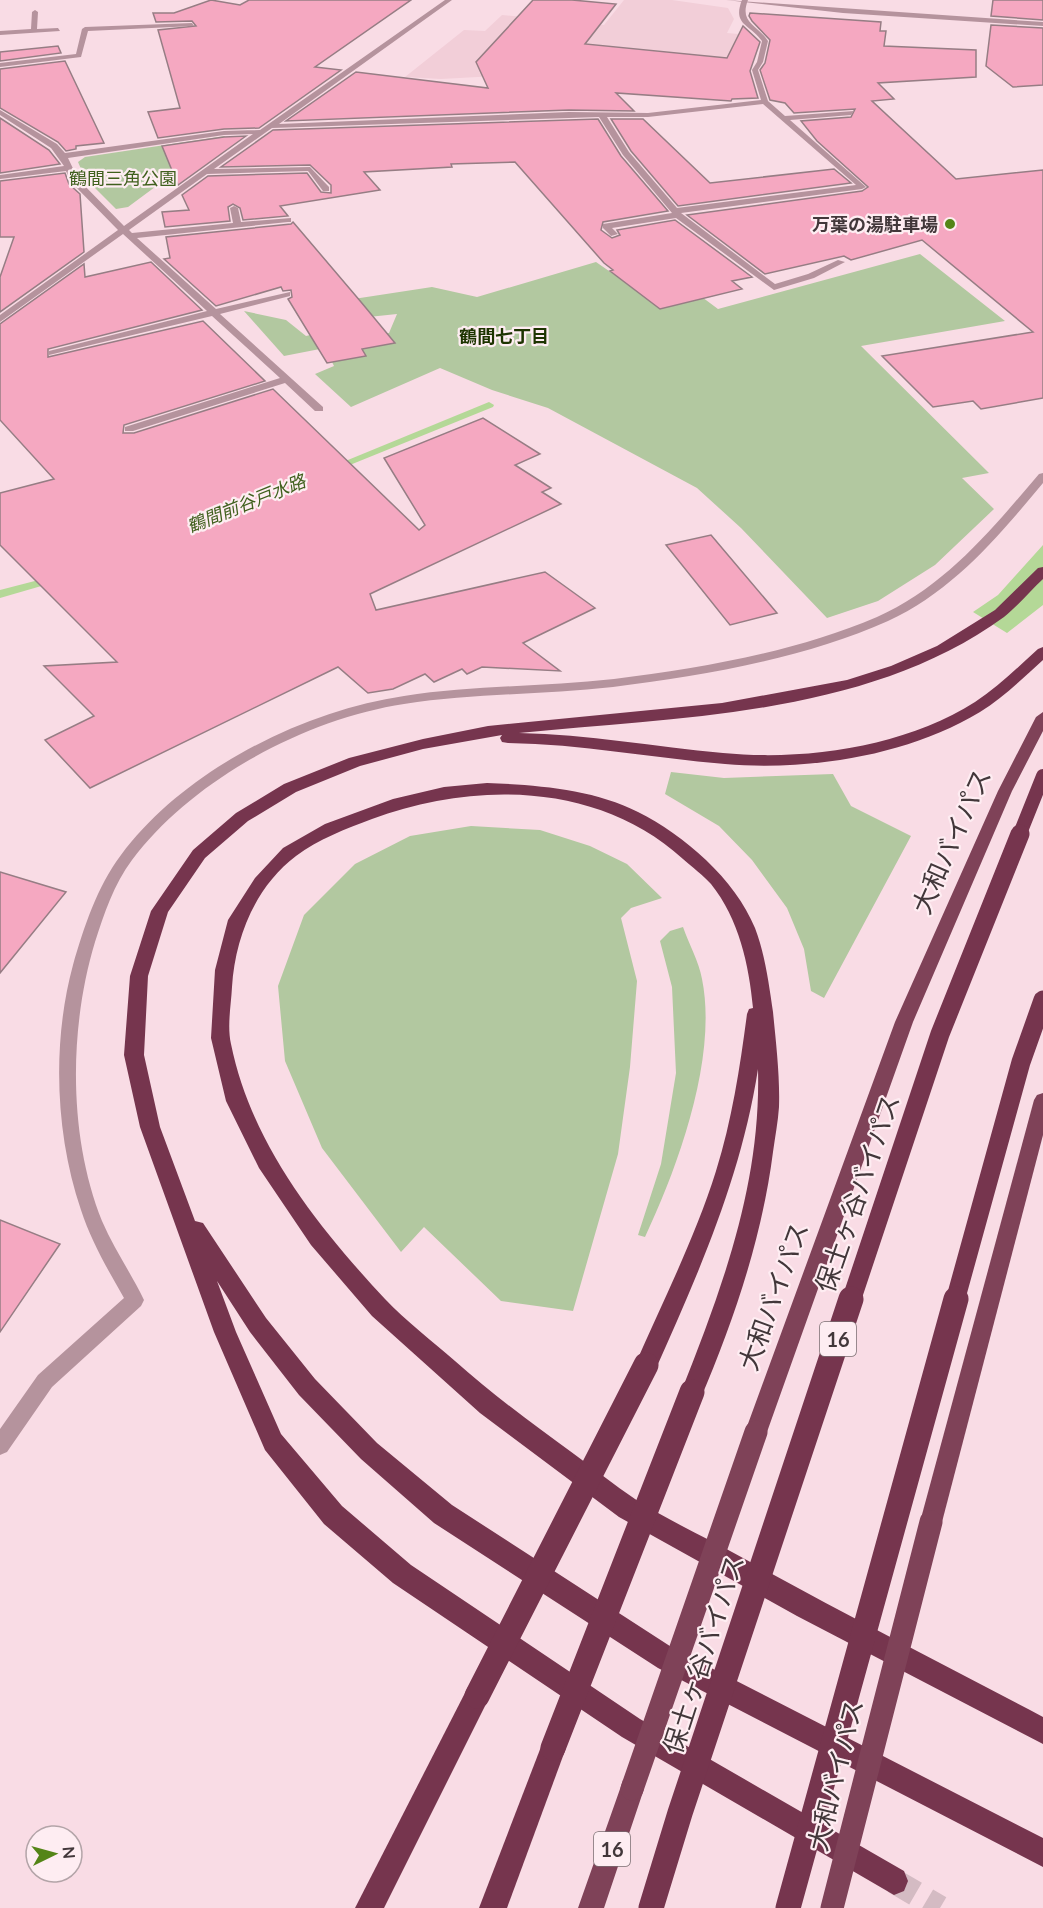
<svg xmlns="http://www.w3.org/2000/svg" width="1043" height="1908" font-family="Lato,'Noto Sans JP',sans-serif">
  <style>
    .built { fill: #f2ced8 }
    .green { fill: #b2c8a0 }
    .water { fill: #b4d897 }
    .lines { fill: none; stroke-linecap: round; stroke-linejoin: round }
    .stream { fill: #b4d897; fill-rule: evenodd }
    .building { fill: #f5a8c1; stroke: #967d84; stroke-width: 1.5 }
    .motorway-tunnel { stroke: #d4bbc3; stroke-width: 25; stroke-dasharray: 25 13; stroke-linecap: butt }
    .minor { fill: #b5939d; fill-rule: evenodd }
    .tertiary { fill: #b5939d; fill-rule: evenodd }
    .trunk { fill: #7f4258; fill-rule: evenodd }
    .motorway { fill: #76354e; fill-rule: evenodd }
    .trunk-bridge { stroke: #7f4258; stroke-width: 23 }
    .motorway-bridge-far2 { stroke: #76354e; stroke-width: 14 }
    .motorway-bridge-far1 { stroke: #76354e; stroke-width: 19 }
    .motorway-bridge { stroke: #76354e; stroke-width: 25 }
    .poi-dot { fill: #548517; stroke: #feedf2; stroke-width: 2 }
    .labels { text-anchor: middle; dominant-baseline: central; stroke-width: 4.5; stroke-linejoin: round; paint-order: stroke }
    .far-park-label { font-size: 18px; fill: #40601e; stroke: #feedf2 }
    .far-poi-label { font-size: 18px; font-weight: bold; fill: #42373a; stroke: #feedf2; text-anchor: end }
    .far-neighbourhood-label { font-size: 18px; font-weight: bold; fill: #1d3400; stroke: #feedf2 }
    .far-water-label { font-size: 18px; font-style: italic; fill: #40601e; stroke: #feedf2 }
    .shield { fill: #feedf2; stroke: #7a6e71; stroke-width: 1.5 }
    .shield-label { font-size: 20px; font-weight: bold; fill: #42373a }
    .near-street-label { font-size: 26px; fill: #42373a; stroke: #feedf2 }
  </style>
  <rect width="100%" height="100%" fill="#f9dce5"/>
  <path class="built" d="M624,0H672L728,8L734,19L727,33L749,35L734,82L513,75L441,79L405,77L464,30L485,31L502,15L604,25Z"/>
  <g class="green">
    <path d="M225,136L223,141L182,167L128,207L116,209L85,178L78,162L85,157Z"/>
    <path d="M920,254L1005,321L861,346L989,473L962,478L994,509L935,565L878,601L827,618L741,528L697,488L548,408L492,390L440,368L351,407L315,374L334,366L325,348L284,356L244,311L286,320L306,336L340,328L372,334L389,333L397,314L359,318L347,300L432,287L477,297L596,262L622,280L663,268L718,309Z"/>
    <path d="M671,772L724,778L833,774L851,806L911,836L824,998L811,991L804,949L787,908L752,860L719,826L665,794Z"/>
    <path d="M471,826L540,830L590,846L627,864L662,898L631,908L621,918L637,981L630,1067L618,1154L573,1311L501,1301L424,1227L401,1252L322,1148L285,1061L278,986L304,915L355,864L410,836Z"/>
    <path d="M683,927C689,944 699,962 702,979C718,1057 678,1167 645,1237L638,1235L661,1164L676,1073L672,987L660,941L670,931Z"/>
  </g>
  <path class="water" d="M1043,545V605L1007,633L973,612L998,595Z"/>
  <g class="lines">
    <g class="stream">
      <path d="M489,402L494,405L493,407L335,471L326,469Z"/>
      <path d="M58,575L62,576V580L0,598V590Z"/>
    </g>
  </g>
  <g class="building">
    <path d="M211,0L240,5L249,0H411L315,67L341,70L259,128L224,129L158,138L148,112L180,108L158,30L196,26L192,21L156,22L153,13H174Z"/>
    <path d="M533,0H572L616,4L585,44L727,58L743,26L760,42L750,71L758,98L732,99L731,101L616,93L634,111L569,110L286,121L356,72L488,88L476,62Z"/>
    <path d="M993,0H1043V20L991,16Z"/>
    <path d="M750,13L881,22L880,31H886L884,46L976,50V77L878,83L894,99L872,101L956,179L1043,170V398L981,409L973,401L933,407L882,356L1033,332L922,240L851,260L844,256L765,274L687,215L862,191L868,187L817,141L801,121L851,117L855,109L794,113L785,103L770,100L760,70L765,63L770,40L752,21L749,16Z"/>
    <path d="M991,25L1043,28V85L1013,87L986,66Z"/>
    <path d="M58,46L61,53L0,61V52Z"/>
    <path d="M65,61L104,143L76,146V149L66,151L58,142L0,108V69Z"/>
    <path d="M0,118L49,150L60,164L0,173Z"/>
    <path d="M598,119L621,156L668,211L603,222L601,230L612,238L620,235L617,230L675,220L752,277L732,281L742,289L660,309L610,271L613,270L604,263L515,162L451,164L452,167L364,172L380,190L280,206L288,216L243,220L240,208L233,204L228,207L230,221L165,227L162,212L189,210L182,195L208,176L307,173L321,192L331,193V185L310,165L221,167L273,130Z"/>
    <path d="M611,119H643L710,183L834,169L851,183L678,206L631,151Z"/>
    <path d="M246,136L178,185L162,146L224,137Z"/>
    <path d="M65,173L69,184L80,194L84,252L0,312V277L14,237H0V181Z"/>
    <path d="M293,222L361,302L395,343L362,349L366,356L327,363L288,299L292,297L291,290L283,291L281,287L216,306L164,259L170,258L166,237L291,224Z"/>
    <path d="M151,262L202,310L48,349V357L203,321L265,381L124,425L123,433H134L273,389L419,530L425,525L384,458L483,418L540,454L515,465L551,488L542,492L561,504L370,594L376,610L545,572L595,608L523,643L560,671L482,667L467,674L462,669L434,682L425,674L393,689L368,693L338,667L90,788L45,740L94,716L44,666L117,662L0,545V493L54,479L0,420V324L84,264L85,277Z"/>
    <path d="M711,535L777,613L730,625L666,545Z"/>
    <path d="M0,872L66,892L0,973Z"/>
    <path d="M0,1220L60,1244L0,1332Z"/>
  </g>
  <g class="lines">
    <path class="motorway-tunnel" d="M894,1881L940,1908"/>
    <g class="minor">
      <path d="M445,0H452L279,124L569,112L648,113L761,100L752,70L757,62L762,41C750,24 732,25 742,0H748C739,23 757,24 768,41L763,62L758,70L768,101L785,116L854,111L851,115L790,120L866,187L862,189L681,213L775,284L808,274L838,260L845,262L814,278L774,290L676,218L612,228L618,234L611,236L603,228V224L672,213L623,155L599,117L272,128L214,169L310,167L329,187V191H323L308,171L207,174L129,230L132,233L233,223L230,208L234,206L238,208L241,222L291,218V222H288L137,238L216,309L290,292V296L220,314L323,407V411H315L285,383L133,431H125V427L280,378L212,316L49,355V351L207,311L123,234L0,322V315L118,230L71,182L66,171L0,179V175L64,166L51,148L0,115V110L57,144L65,153L224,131L260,130ZM763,104L856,185L677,208L629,152L607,117H648ZM253,134L124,226L78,179L68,158L224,135Z"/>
      <path d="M35,10L38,12L37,29L58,28L60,31L0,35V31L31,29L32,12Z"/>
      <path d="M192,23L194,26L88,31L81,57L0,67V63L76,54L82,29L85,27Z"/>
      <path d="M1043,473V483C998,537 953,591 888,621C806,658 703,676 613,687C544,695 474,693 404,704C305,719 192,780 132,860C114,884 104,914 95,942C69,1028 68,1136 102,1221C114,1249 131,1273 144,1300L141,1306L52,1387L7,1452L0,1455V1429L38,1375L124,1298C108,1270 91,1241 81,1210C55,1134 52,1042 73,965C84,927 97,887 121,855C183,771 302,711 404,696C473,685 544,687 614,679C702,668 795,652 877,617C945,587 992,529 1039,474Z"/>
    </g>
    <path class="tertiary" d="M726,0L1043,22V26L843,13Z"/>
    <g class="trunk">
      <path d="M1043,712V731L1012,791L913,1022L767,1432L764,1439L756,1442L748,1439L745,1432L895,1022L998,791L1036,717Z"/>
      <path d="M1043,1093V1135L942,1522L939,1530L931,1533L923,1530L920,1522L1034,1100L1037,1095Z"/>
      <path d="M632,1777L641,1780L644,1789L604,1908H578L620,1789L623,1780Z"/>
    </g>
    <g class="motorway">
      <path d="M1043,567V579C1030,591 1018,606 1004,617C868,716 680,717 519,733C588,734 655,747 723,753C806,761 904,747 975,702C998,687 1018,667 1038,649L1043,647V660C1023,678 1003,698 980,712C907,756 809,771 725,764C652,758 581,744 508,743L502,742L500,738L502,735L423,749L360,766L296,792L248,821L205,858L168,912L148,976L144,1055L160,1127L195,1221L203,1223L266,1318L315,1379L377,1443L452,1505L676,1650L1043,1838V1867L658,1668L434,1523L361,1459L299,1395L250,1332L217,1281L236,1332L281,1434L342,1506L411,1565L640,1719L904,1871L908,1881L904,1891L894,1895L622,1737L393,1583L324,1524L265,1450L214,1332L140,1127L124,1055L130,976L151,911L193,850L236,813L284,784L349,758L423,739L488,726L722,703L847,680L891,666L937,646L995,610L1038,568Z"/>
      <path d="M487,783C536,785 593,789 638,812C684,835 735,879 755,928C765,954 769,985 773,1012C776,1043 780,1076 779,1107C778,1122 775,1137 773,1152C762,1238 734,1320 700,1400L692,1403L684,1400L681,1392C723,1286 761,1184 758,1069C741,1178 699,1272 654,1373L646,1376L638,1373L635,1365C663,1301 695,1238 716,1171C732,1120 740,1067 747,1014L749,1009L753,1008C749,965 739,919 711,884C703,875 692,867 683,859C599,782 474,781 372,819C346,829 318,839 296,856C255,887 235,938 232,987C231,1006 227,1026 231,1044C251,1143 317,1226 385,1299C406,1321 432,1341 455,1361C493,1395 533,1424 574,1454C595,1469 614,1485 635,1499C669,1521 707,1538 743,1558C842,1613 943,1664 1043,1717V1744L797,1616L619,1517L480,1413L372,1316L311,1245L259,1168L226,1101L211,1038L215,970L228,920L255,878L283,848L325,824L393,799L444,787Z"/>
      <path d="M477,1683L486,1687L490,1696L384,1908H355L468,1687Z"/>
      <path d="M553,1735L562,1739L566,1748L507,1908H479L544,1739Z"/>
    </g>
    <g class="trunk-bridge">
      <path d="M632,1789L756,1432"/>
      <path d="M832,1908L931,1522"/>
    </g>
    <path class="motorway-bridge-far2" d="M1019,836L1043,776"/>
    <g class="motorway-bridge-far1">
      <path d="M851,1301L940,1034L1020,834"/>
      <path d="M955,1301L1021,1062L1043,1000"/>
    </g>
    <g class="motorway-bridge">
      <path d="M477,1696L646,1365"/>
      <path d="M553,1748L692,1392"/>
      <path d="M651,1908L680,1813L851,1299"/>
      <path d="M788,1908L956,1299"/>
    </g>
  </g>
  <circle class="poi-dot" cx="950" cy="224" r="6"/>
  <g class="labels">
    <g class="far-park-label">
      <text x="123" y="178">鶴間三角公園</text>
    </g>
    <g class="far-poi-label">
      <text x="938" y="224">万葉の湯駐車場</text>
    </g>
    <g class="far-neighbourhood-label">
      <text x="504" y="336">鶴間七丁目</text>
    </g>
    <g class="far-water-label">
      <text transform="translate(246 503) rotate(-22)">鶴間前谷戸水路</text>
    </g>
    <g class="shield">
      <rect x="820" y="1322" width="36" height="34" rx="4.5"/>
      <rect x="594" y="1832" width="36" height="34" rx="4.5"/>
    </g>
    <g class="shield-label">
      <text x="838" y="1339">16</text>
      <text x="612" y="1849">16</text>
    </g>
    <g class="near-street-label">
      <text transform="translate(951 841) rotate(-66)">大和バイパス</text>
      <text transform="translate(857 1193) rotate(-71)">保土ヶ谷バイパス</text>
      <text transform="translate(773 1296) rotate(-70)">大和バイパス</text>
      <text transform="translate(703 1654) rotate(-72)">保土ヶ谷バイパス</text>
      <text transform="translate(835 1775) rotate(-76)">大和バイパス</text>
    </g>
  </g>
  <g transform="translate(54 1854) rotate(85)"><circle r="28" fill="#feedf2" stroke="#b3a4a8" stroke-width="1.5"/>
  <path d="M0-4.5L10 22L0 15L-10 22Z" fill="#548517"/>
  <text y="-9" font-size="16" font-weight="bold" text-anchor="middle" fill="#42373a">N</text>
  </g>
</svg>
